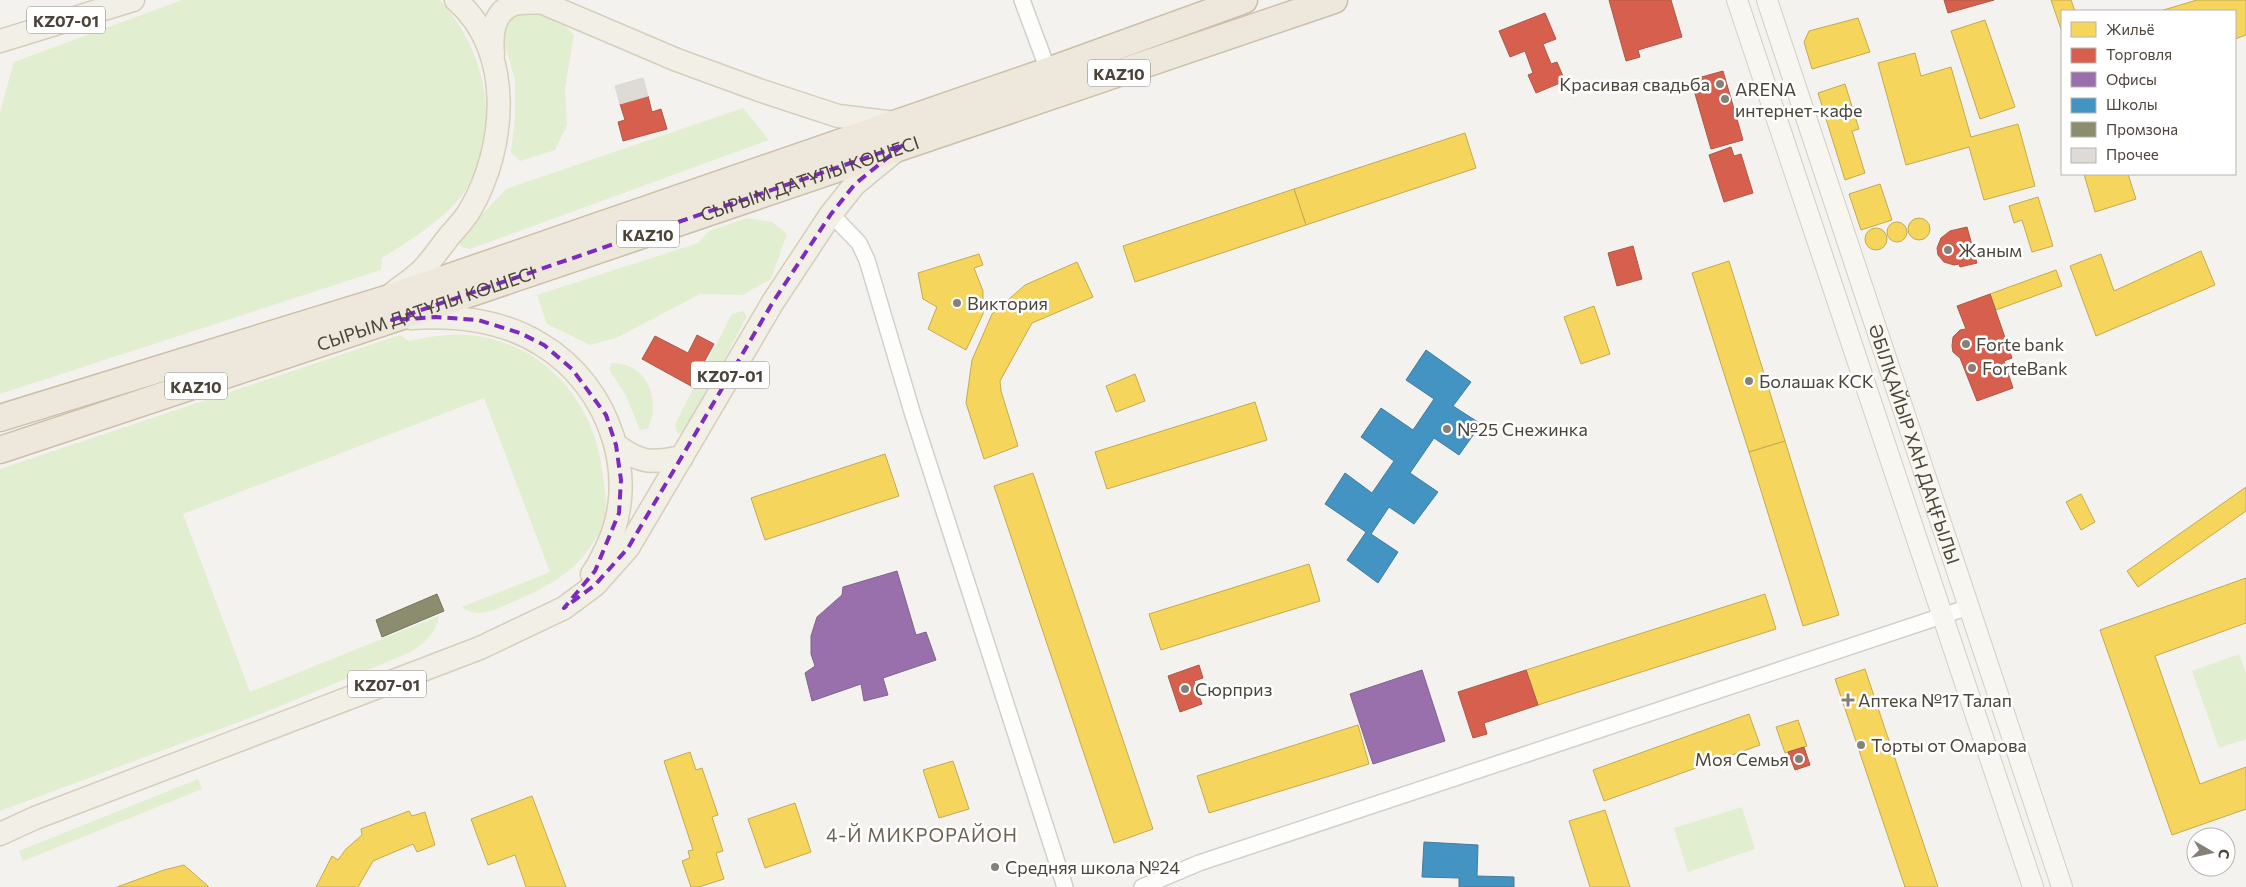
<svg xmlns="http://www.w3.org/2000/svg" width="2246" height="887" font-family="Commissioner,sans-serif">
  <style>
    .green { fill: #e1eecf }
    .homes { fill: #f6d55c; stroke: #c3aa52 }
    .shops { fill: #d6604d; stroke: #ac5847 }
    .offices { fill: #9970ab; stroke: #826389 }
    .schools { fill: #4393c3; stroke: #457b9a }
    .industry { fill: #8c8c6e; stroke: #78765e }
    .building { fill: #dedbd6; stroke: #dcd9d4 }
    .lines { fill: none; stroke-linecap: round; stroke-linejoin: round }
    .street-casing { stroke: #d2d0cb; stroke-width: 18 }
    .secondary-casing { stroke: #d3cfc5; stroke-width: 22 }
    .primary-casing { stroke: #d6cebb; stroke-width: 25 }
    .highway-casing { stroke: #ccbfa9; stroke-width: 29 }
    .street { stroke: #fdfdfc; stroke-width: 15 }
    .secondary { stroke: #f7f6f1; stroke-width: 20 }
    .primary { stroke: #f2efe6; stroke-width: 22 }
    .highway { stroke: #ede8db; stroke-width: 26 }
    .marked { fill: none; stroke: #7b2cbf; stroke-width: 4; stroke-dasharray: 10 6; stroke-linejoin: round }
    .poi-dot { fill: #868178; stroke: #fff; stroke-width: 2 }
    .labels { text-anchor: middle; dominant-baseline: central; stroke-width: 5; stroke-linejoin: round; paint-order: stroke }
    .shield { fill: #fff; stroke: #817c74; stroke-width: 1 }
    .shield-label { font-size: 16px; font-weight: bold; fill: #4b4439 }
    .poi-label { font-size: 18px; fill: #4b4439; stroke: #fff; text-anchor: start }
    .street-label { font-size: 18px; fill: #4b4439; stroke: #fff }
    .neighbourhood-label { font-size: 19px; letter-spacing: 1px; fill: #6e6250; stroke: #fff }
  </style>
  <rect width="100%" height="100%" fill="#f4f2ee"/>
  <g class="green">
    <path d="M182,0H440C487,52 503,129 465,191C448,217 408,242 382,258L381,270L0,394V112L14,62Z"/>
    <path d="M529,13L559,19L574,35L565,88L567,125L555,150L520,161L511,153L515,118V80L501,31L511,17Z"/>
    <path d="M743,108L769,140L470,249L461,247L459,239L506,189Z"/>
    <path d="M747,218L772,222L787,234L771,279L742,295L700,294L616,338L590,345L547,324L537,295L698,243L709,231Z"/>
    <path d="M743,311L747,316L686,432L677,433L675,424L732,314Z"/>
    <path d="M400,335L409,341C429,337 449,333 470,335C539,342 590,395 601,463C604,482 609,508 603,527C601,532 596,538 593,543C574,573 547,587 515,601C499,608 478,620 462,607L550,572L484,398L183,514L250,692L439,616C436,634 425,642 411,652L263,713L0,811V469Z"/>
    <path d="M612,363C639,363 654,384 653,410C653,416 650,423 648,429L640,430L626,396L609,369Z"/>
    <path d="M2239,654L2246,673V739L2219,748L2192,671Z"/>
    <path d="M198,779L202,789L23,861L19,851Z"/>
    <path d="M1742,807L1755,849L1688,872L1674,828Z"/>
  </g>
  <g class="homes">
    <path d="M2051,0H2071L2075,11H2062V32Z"/>
    <path d="M2197,0H2246V35L2235,39V11H2160Z"/>
    <path d="M1858,18L1870,52L1812,69L1804,42L1809,31Z"/>
    <path d="M1985,20L2015,107L1980,119L1951,31Z"/>
    <path d="M1915,53L1921,76L1951,67L1971,137L2018,124L2035,186L1984,200L1969,147L1906,165L1878,63Z"/>
    <path d="M1845,84L1859,129L1852,131L1865,173L1845,180L1818,93Z"/>
    <path d="M1465,133L1476,168L1306,225L1294,189Z"/>
    <path d="M2084,174H2128L2136,199L2095,212Z"/>
    <path d="M1880,184L1892,220L1861,230L1849,194Z"/>
    <path d="M1294,189L1306,225L1135,282L1123,246Z"/>
    <path d="M2038,197L2053,246L2032,252L2022,220L2014,223L2009,206Z"/>
    <circle cx="1919" cy="229" r="11"/>
    <circle cx="1897" cy="232" r="10"/>
    <circle cx="1876" cy="239" r="11"/>
    <path d="M2201,251L2215,285L2096,336L2070,266L2101,254L2114,291Z"/>
    <path d="M979,254L983,265L974,268L983,291V314L966,350L928,329L937,307L923,299L918,273Z"/>
    <path d="M1729,261L1785,441L1749,452L1692,273Z"/>
    <path d="M1077,262L1093,297L1032,323L1000,381L1001,391L1018,446L984,459L966,403L972,360L992,314L1025,285Z"/>
    <path d="M2056,270L2062,286L1996,310L1990,294Z"/>
    <path d="M1594,306L1610,354L1581,364L1564,317Z"/>
    <path d="M1135,374L1145,401L1116,412L1106,386Z"/>
    <path d="M1255,402L1267,440L1107,489L1095,452Z"/>
    <path d="M1785,441L1839,615L1803,626L1749,452Z"/>
    <path d="M885,454L899,496L765,540L751,498Z"/>
    <path d="M1033,473L1153,829L1114,843L994,486Z"/>
    <path d="M2246,487V511L2138,587L2127,571Z"/>
    <path d="M2081,494L2095,522L2081,530L2066,502Z"/>
    <path d="M1309,564L1320,601L1161,650L1149,614Z"/>
    <path d="M2246,578V623L2155,656L2200,784L2246,767V809L2172,835L2100,630Z"/>
    <path d="M1765,594L1776,629L1538,705L1526,670Z"/>
    <path d="M1865,669L1938,887H1905L1835,679Z"/>
    <path d="M1749,714L1760,745L1604,801L1593,770Z"/>
    <path d="M1798,720L1807,746L1785,753L1776,727Z"/>
    <path d="M1358,725L1369,764L1209,813L1197,776Z"/>
    <path d="M690,752L696,770L702,768L718,815L712,817L723,851L716,853L724,879L699,887H691L682,861L690,858L688,851L693,850L664,761Z"/>
    <path d="M953,761L969,809L939,818L923,770Z"/>
    <path d="M532,796L566,887H526L515,855L488,865L471,819Z"/>
    <path d="M795,803L811,852L765,868L748,819Z"/>
    <path d="M1605,810L1630,887H1590L1569,821Z"/>
    <path d="M409,811L412,816L425,812L435,845L417,852L413,844L373,861L358,887H316L332,856L338,860L346,849L362,835L361,829Z"/>
    <path d="M184,865L209,887H117L164,870Z"/>
  </g>
  <g class="shops">
    <path d="M1609,0H1671L1682,37L1638,50L1640,57L1626,61Z"/>
    <path d="M1944,0H1994L1948,13Z"/>
    <path d="M1545,13L1556,39L1543,44L1551,64L1557,62L1565,81L1536,93L1528,75L1533,73L1525,51L1510,57L1499,31Z"/>
    <path d="M1723,71L1743,140L1711,149L1691,80Z"/>
    <path d="M648,96L652,112L661,109L667,129L623,141L618,122L625,120L620,104Z"/>
    <path d="M1731,147L1734,156L1741,154L1753,193L1724,202L1709,155Z"/>
    <path d="M1967,227L1977,263L1960,267L1959,264L1954,265L1944,262L1938,255L1937,248L1941,238L1950,231Z"/>
    <path d="M1633,246L1642,279L1617,286L1608,253Z"/>
    <path d="M1990,294L2012,358L2004,361L2013,388L1977,401L1960,358L1953,352L1952,346L1953,337L1960,330L1966,329L1957,306Z"/>
    <path d="M697,335L714,344L691,386L642,359L655,336L688,353Z"/>
    <path d="M1199,665L1203,678L1194,681L1202,704L1180,712L1168,676Z"/>
    <path d="M1526,670L1538,705L1484,723L1487,734L1473,738L1458,692Z"/>
    <path d="M1804,747L1810,765L1795,770L1788,752Z"/>
  </g>
  <g class="offices">
    <path d="M897,571L916,635L926,632L936,660L883,678L888,695L864,701L861,684L812,701L805,673L815,666L811,654V636L817,617L842,595L843,587Z"/>
    <path d="M1422,670L1445,741L1373,764L1350,694Z"/>
  </g>
  <g class="schools">
    <path d="M1426,350L1471,382L1453,406L1481,424L1459,455L1434,438L1410,473L1438,492L1414,524L1389,507L1371,534L1398,552L1378,583L1347,560L1366,532L1325,504L1345,473L1372,493L1394,461L1361,437L1381,408L1413,430L1434,399L1406,380Z"/>
    <path d="M1424,842L1478,845L1477,876L1514,877V887H1459V878L1422,877Z"/>
  </g>
  <path class="industry" d="M437,594L444,611L382,637L376,620Z"/>
  <path class="building" d="M643,78L648,96L620,104L615,86Z"/>
  <g class="lines">
    <g class="street-casing">
      <g id="street">
        <path d="M1022,0L1051,78"/>
        <path d="M831,214L859,243L867,260L913,415L1065,887"/>
        <path d="M1142,887L1199,863L1969,607"/>
      </g>
    </g>
    <g class="secondary-casing">
      <g id="secondary">
        <path d="M1737,0L2033,887"/>
        <path id="s1" d="M1767,0L2062,887"/>
      </g>
    </g>
    <g class="primary-casing">
      <g id="primary">
        <path d="M536,0L677,60L759,90L838,116L895,123"/>
        <path d="M0,41L133,0"/>
        <path d="M493,54C491,34 493,12 514,4C522,2 533,3 541,2"/>
        <path d="M393,293C403,285 416,277 425,267C434,257 442,245 451,234C457,227 465,219 470,210C506,149 515,51 456,0"/>
        <path d="M410,318C456,315 503,320 542,345C610,386 642,480 605,551C601,559 597,568 592,574"/>
        <path d="M616,445C641,464 652,463 682,457"/>
        <path d="M0,834L35,818L480,648L564,608L595,585L628,548L773,302L831,214L855,184L894,152"/>
      </g>
    </g>
    <g class="highway-casing">
      <g id="highway">
        <path d="M0,418L386,299L1048,71L1244,0"/>
        <path id="s2" d="M0,450C446,304 890,150 1334,0"/>
      </g>
    </g>
    <use href="#street" class="street"/>
    <use href="#secondary" class="secondary"/>
    <use href="#primary" class="primary"/>
    <use href="#highway" class="highway"/>
  </g>
  <path class="marked" d="M903,145L855,184L831,214L773,302L628,548L595,585L564,608L595,571L619,513L621,480L616,445L606,415L572,369L544,345L520,333L478,320L436,317L392,320Z"/>
  <g class="poi-dot">
    <circle cx="1720" cy="84" r="5"/>
    <circle cx="1725" cy="99" r="5"/>
    <circle cx="1948" cy="250" r="5"/>
    <circle cx="957" cy="303" r="5"/>
    <circle cx="1966" cy="344" r="5"/>
    <circle cx="1972" cy="368" r="5"/>
    <circle cx="1749" cy="381" r="5"/>
    <circle cx="1447" cy="429" r="5"/>
    <circle cx="1185" cy="689" r="5"/>
    <path d="M1845.5 692.5h5v5h5v5h-5v5h-5v-5h-5v-5h5z"/>
    <circle cx="1861" cy="745" r="5"/>
    <circle cx="1799" cy="759" r="5"/>
    <circle cx="995" cy="867" r="5"/>
  </g>
  <g class="labels">
    <g class="shield">
      <rect x="27" y="6.5" width="78" height="27" rx="4"/>
      <rect x="1088" y="59.5" width="62" height="27" rx="4"/>
      <rect x="617" y="220.5" width="62" height="27" rx="4"/>
      <rect x="691" y="361.5" width="78" height="27" rx="4"/>
      <rect x="165" y="372.5" width="62" height="27" rx="4"/>
      <rect x="348" y="670.5" width="78" height="27" rx="4"/>
    </g>
    <g class="shield-label">
      <text x="66" y="20">KZ07-01</text>
      <text x="1119" y="73">KAZ10</text>
      <text x="648" y="234">KAZ10</text>
      <text x="730" y="375">KZ07-01</text>
      <text x="196" y="386">KAZ10</text>
      <text x="387" y="684">KZ07-01</text>
    </g>
    <g class="poi-label">
      <text x="1710" y="84" text-anchor="end">Красивая свадьба</text>
      <text x="1735" y="89">ARENA<tspan x="1735" dy="21">интернет-кафе</tspan></text>
      <text x="1958" y="250">Жаным</text>
      <text x="967" y="303">Виктория</text>
      <text x="1976" y="344">Forte bank</text>
      <text x="1982" y="368">ForteBank</text>
      <text x="1759" y="381">Болашак КСК</text>
      <text x="1457" y="429">№25 Снежинка</text>
      <text x="1195" y="689">Сюрприз</text>
      <text x="1858" y="700">Аптека №17 Талап</text>
      <text x="1871" y="745">Торты от Омарова</text>
      <text x="1789" y="759" text-anchor="end">Моя Семья</text>
      <text x="1005" y="867">Средняя школа №24</text>
    </g>
    <g class="street-label">
      <text stroke="none"><textPath href="#s2" startOffset="854">СЫРЫМ ДАТҰЛЫ КӨШЕСІ</textPath></text>
      <text stroke="none"><textPath href="#s2" startOffset="449">СЫРЫМ ДАТҰЛЫ КӨШЕСІ</textPath></text>
      <text stroke="none"><textPath href="#s1" startOffset="468">ӘБІЛҚАЙЫР ХАН ДАҢҒЫЛЫ</textPath></text>
    </g>
    <g class="neighbourhood-label">
      <text x="922" y="834">4-Й МИКРОРАЙОН</text>
    </g>
  </g>
  <rect x="2061" y="10" width="175" height="165" fill="#ffffff" stroke="#b7b4b0"/>
  <rect x="2071" y="22" width="25" height="15" fill="#f6d55c" stroke="#b7b4b0"/>
  <text x="2106" y="35" font-size="15" fill="#4b4439">Жильё</text>
  <rect x="2071" y="48" width="25" height="15" fill="#d6604d" stroke="#b7b4b0"/>
  <text x="2106" y="60" font-size="15" fill="#4b4439">Торговля</text>
  <rect x="2071" y="72" width="25" height="15" fill="#9970ab" stroke="#b7b4b0"/>
  <text x="2106" y="85" font-size="15" fill="#4b4439">Офисы</text>
  <rect x="2071" y="98" width="25" height="15" fill="#4393c3" stroke="#b7b4b0"/>
  <text x="2106" y="110" font-size="15" fill="#4b4439">Школы</text>
  <rect x="2071" y="122" width="25" height="15" fill="#8c8c6e" stroke="#b7b4b0"/>
  <text x="2106" y="135" font-size="15" fill="#4b4439">Промзона</text>
  <rect x="2071" y="148" width="25" height="15" fill="#dedbd6" stroke="#b7b4b0"/>
  <text x="2106" y="160" font-size="15" fill="#4b4439">Прочее</text>
  <g transform="translate(2211 852) rotate(99)"><circle r="24" fill="#ffffff" stroke="#b7b4b0"/>
  <path d="M0-4L9 19L0 12L-9 19Z" fill="#868178"/>
  <text y="-8" font-size="14" font-weight="bold" text-anchor="middle" fill="#4b4439">С</text>
  </g>
</svg>
